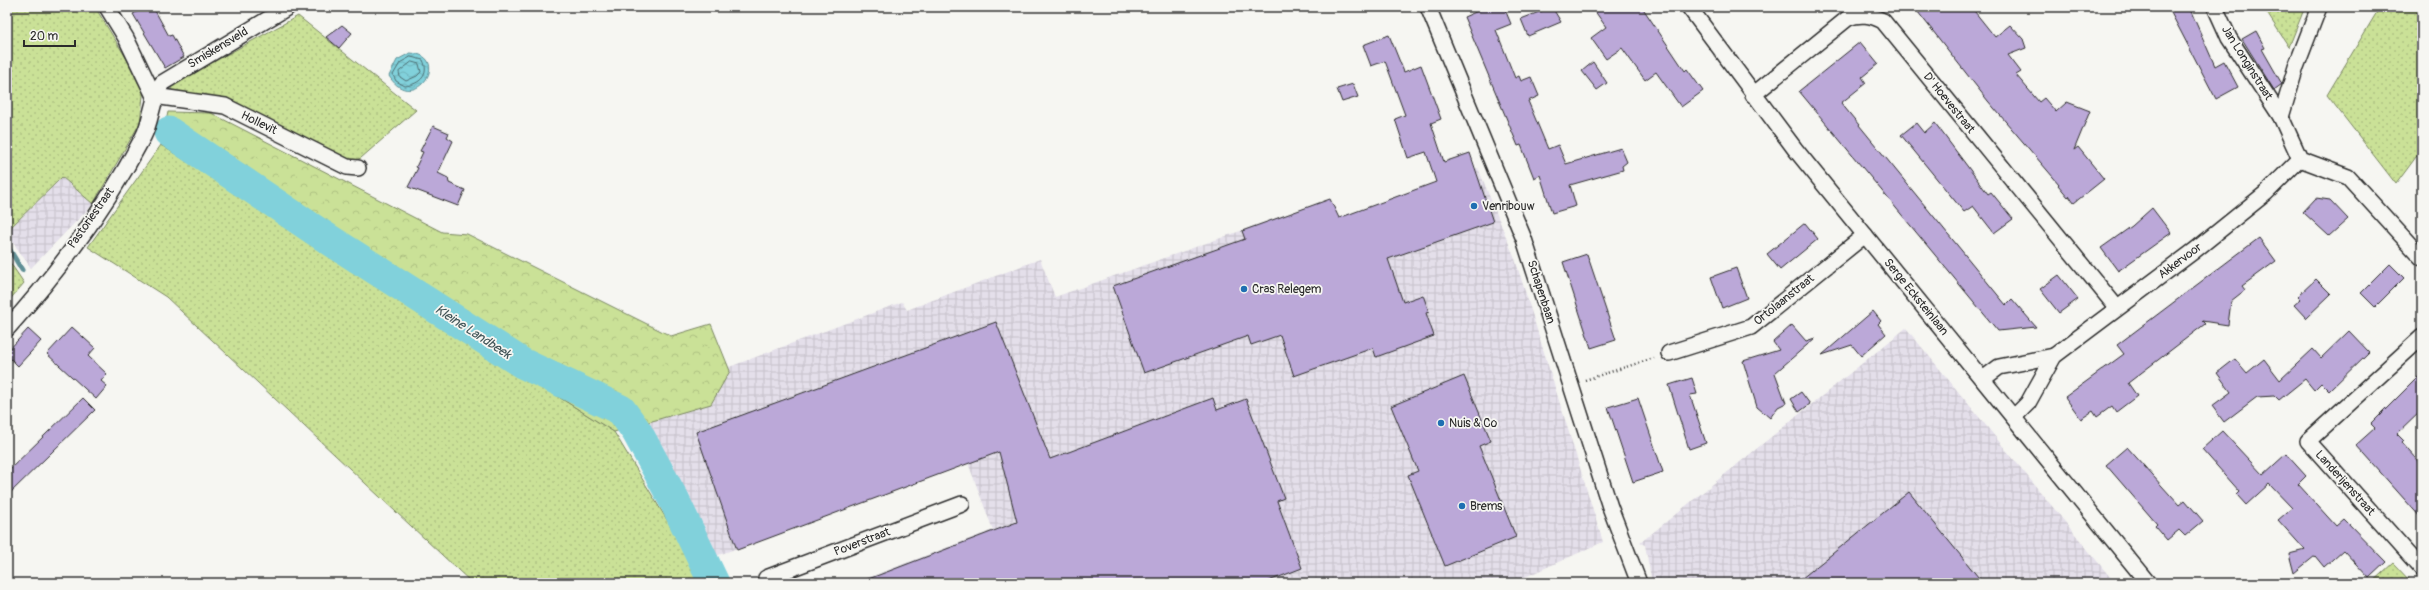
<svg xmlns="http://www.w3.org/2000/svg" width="2429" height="590" font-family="Pangolin,sans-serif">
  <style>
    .industrial { fill: url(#industrial-grid) }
    .grass { fill: url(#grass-dots); stroke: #7a8661 }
    .forest { fill: url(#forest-crowns); stroke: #7a8661 }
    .water { fill: url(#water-waves); stroke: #5f8f95 }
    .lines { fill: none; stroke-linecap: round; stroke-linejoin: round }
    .shore { stroke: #4d6d71; stroke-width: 1 }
    .stream { stroke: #5f8f95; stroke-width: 5 }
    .river { stroke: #81d1db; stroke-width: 31 }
    .building { fill: #bba8d8; stroke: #2b2b2b }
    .street-casing { stroke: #2b2b2b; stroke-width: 18 }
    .path { stroke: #2b2b2b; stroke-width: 2.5; stroke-dasharray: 1 3; stroke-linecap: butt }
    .street { stroke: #f6f6f2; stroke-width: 15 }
    .poi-dot { fill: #1f6fb2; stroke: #f6f6f2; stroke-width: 1.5 }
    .labels { text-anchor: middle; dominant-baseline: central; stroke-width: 3.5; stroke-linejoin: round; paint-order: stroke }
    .street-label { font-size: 12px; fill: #2b2b2b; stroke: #f6f6f2 }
    .poi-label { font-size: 12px; fill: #2b2b2b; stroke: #f6f6f2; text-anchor: start }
    .water-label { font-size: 13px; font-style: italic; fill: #405457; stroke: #f6f6f2 }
  </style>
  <defs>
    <pattern id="industrial-grid" width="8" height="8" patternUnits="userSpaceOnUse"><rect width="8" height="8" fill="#e4dfea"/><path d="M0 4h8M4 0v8" fill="none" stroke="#c4c0c9"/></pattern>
    <pattern id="grass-dots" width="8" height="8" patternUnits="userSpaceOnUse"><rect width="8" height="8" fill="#cae197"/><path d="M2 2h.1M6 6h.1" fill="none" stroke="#aec182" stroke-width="1.8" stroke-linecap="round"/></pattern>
    <pattern id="forest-crowns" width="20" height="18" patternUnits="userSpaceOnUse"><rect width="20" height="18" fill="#cae197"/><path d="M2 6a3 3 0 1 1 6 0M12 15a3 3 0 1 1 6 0" fill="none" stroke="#aec182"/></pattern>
    <pattern id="water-waves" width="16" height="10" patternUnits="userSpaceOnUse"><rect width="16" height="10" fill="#81d1db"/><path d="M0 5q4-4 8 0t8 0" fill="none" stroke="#70b4bc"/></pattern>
  </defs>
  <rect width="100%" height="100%" fill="#f6f6f2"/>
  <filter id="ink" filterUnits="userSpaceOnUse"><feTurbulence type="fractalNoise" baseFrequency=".025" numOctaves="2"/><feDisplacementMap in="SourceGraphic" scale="8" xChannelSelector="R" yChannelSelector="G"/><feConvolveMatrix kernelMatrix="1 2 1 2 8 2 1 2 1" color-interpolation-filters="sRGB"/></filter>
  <g filter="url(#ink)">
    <g class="industrial">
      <path d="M1478,168L1515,259L1603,542L1512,583H854L993,530L968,463L705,560L685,517L631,420L724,369L902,302L907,310L1040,259L1055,297L1330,199L1339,218Z"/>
      <path d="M62,177L93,204L31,268L7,234V231Z"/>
      <path d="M1906,328L2115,583H1652L1645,545L1640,543Z"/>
    </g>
    <g class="grass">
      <path d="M7,7H95L144,87L140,123L93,204L62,177L7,231Z"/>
      <path d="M2263,7H2305L2289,47Z"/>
      <path d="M2380,7H2422V149L2396,184L2327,95Z"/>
      <path d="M298,16L416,110L361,158L353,161L220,99L172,93L171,88L182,79Z"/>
      <path d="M161,145L614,432L705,583H472L166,297L88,247Z"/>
      <path d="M7,258L24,283L7,303Z"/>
      <path d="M2393,563L2412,583H2371Z"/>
    </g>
    <path class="forest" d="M168,112L211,113L442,232L467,234L671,336L711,324L730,371L711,404L614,432L161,145Z"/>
    <path class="water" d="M410,53C454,55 414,116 389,76L397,60Z"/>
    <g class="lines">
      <g class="shore">
        <path d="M411,57L423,60C430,75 420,84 405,86L396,81L393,75L400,63Z"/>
        <path d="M412,62L419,64L421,72L417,76L406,81L400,77L399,72Z"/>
      </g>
      <path class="stream" d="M7,245L22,270"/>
      <path class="river" d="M169,132L319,233L522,363L621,410L637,432L675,502L714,583"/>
    </g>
    <g class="building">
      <path d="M145,7H153L169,36L172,35L184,57L165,68L133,14Z"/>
      <path d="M1487,7H1504L1511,24L1496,30L1515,78L1519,76L1521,81L1531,77L1539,96L1528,101L1548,149L1558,145L1566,164L1621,148L1627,162L1622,166L1623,170L1570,185L1576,206L1552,213L1540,175L1534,178L1521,145L1518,146L1464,17Z"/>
      <path d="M1552,7L1561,22L1528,36L1521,19Z"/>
      <path d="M1592,7H1642L1685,71L1687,69L1703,91L1681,107L1656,72L1645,80L1622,48L1606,59L1591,38L1606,27Z"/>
      <path d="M1914,7H1971L1995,37L2010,25L2023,39L2026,48L2008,55L2021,72L2016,75L2039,102L2044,98L2056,112L2067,102L2090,111L2074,150L2078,147L2104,179L2074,203L2069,196L2068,197L2058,185L2059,184L1988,101Z"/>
      <path d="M2168,7H2189L2215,66L2224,61L2238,87L2216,99Z"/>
      <path d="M342,25L352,33L339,48L326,37Z"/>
      <path d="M2256,31L2265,48L2262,49L2282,84L2274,90L2242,39Z"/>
      <path d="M1389,35L1404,72L1421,65L1441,119L1431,123L1444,162L1470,153L1493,222L1388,259L1403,302L1423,295L1429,312L1426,313L1434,336L1376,357L1373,348L1294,376L1280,335L1251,345L1248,336L1144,373L1113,286L1245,239L1242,231L1330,199L1339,218L1436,182L1426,152L1408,158L1395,119L1405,115L1385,61L1371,66L1363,45Z"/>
      <path d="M1860,42L1878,64L1862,77L1866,83L1841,103L2006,305L2012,299L2036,327L1998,331L1799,91Z"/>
      <path d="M1593,62L1607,83L1597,90L1582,71Z"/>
      <path d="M1353,84L1358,97L1342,102L1337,89Z"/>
      <path d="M1916,123L1924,133L1935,123L1988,194L1991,192L2013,219L1994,233L1973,206L1964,212L1901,135Z"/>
      <path d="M433,126L449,133L447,137L453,141L438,173L448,178L449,183L465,190L458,206L408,187L418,168L416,167L423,152L420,151Z"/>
      <path d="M2316,198L2330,200L2348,219L2329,236L2303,212Z"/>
      <path d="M2152,208L2171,233L2118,271L2101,248L2132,226Z"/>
      <path d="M1805,223L1818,239L1780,270L1767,254Z"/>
      <path d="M2259,238L2276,261L2242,286L2245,290L2231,301L2228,325L2202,321L2205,324L2128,383L2137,396L2116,412L2112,406L2097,417L2093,411L2081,419L2065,397L2124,354L2117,345Z"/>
      <path d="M1587,254L1616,340L1591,348L1563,262Z"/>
      <path d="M2390,264L2404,278L2375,307L2361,293Z"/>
      <path d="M1736,268L1747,298L1722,308L1711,277Z"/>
      <path d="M2059,275L2078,299L2059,313L2040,289Z"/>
      <path d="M2316,279L2331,294L2306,318L2294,305L2301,299L2298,296Z"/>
      <path d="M1873,311L1881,321L1878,324L1886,334L1861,356L1852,345L1822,355Z"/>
      <path d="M996,322L1050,459L1213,398L1217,410L1246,399L1284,498L1277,501L1302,568L1264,583H858L1017,522L999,452L737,550L696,432Z"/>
      <path d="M1792,325L1806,341L1815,338L1775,373L1786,403L1778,407L1770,418L1757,407L1743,361L1779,350L1773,342Z"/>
      <path d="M72,327L95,348L88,356L107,374L101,381L107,386L96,399L47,354Z"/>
      <path d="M28,329L41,341L18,366L7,355V352Z"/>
      <path d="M2349,331L2369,352L2329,391L2321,383L2314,390L2305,379L2279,400L2275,396L2257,397L2224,422L2212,406L2231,392L2217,373L2235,359L2247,373L2264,359L2280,380L2313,349L2321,358Z"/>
      <path d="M2422,373V410L2397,434L2404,441L2402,443L2422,466V519L2356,445L2375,428L2371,424Z"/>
      <path d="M1464,376L1491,441L1479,446L1516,537L1445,566L1408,475L1418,471L1391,406Z"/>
      <path d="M1692,378L1697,394L1690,395L1706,443L1689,449L1669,385Z"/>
      <path d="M1801,392L1810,404L1799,412L1791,399Z"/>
      <path d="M83,398L95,410L7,496V472Z"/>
      <path d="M1638,398L1663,472L1633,482L1608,407Z"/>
      <path d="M2222,431L2263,475L2286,454L2306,476L2298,484L2336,526L2344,519L2386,562L2369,578L2343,550L2324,567L2315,556L2294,573L2289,554L2305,550L2278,520L2292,508L2269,484L2246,505L2237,495L2240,492L2202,449Z"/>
      <path d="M2127,447L2179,505L2185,500L2203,521L2185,536L2179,530L2167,540L2155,526L2157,524L2106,465Z"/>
      <path d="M1909,492L1983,583H1796Z"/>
    </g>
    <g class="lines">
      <g class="street-casing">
        <g id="street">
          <path d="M107,7L126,38L154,96"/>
          <path d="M1428,7L1524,239L1610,507L1639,583"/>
          <path d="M1689,7L1795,149L2148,583"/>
          <path d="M2215,7L2229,38L2281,117L2300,159L2348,177L2422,258"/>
          <path d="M1753,95L1848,18C1861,13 1871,15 1883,21L2117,308"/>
          <path d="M154,96L225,106L347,167L358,168"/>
          <path d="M2281,117L2296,67L2319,7"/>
          <path d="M7,329C59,271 107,206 143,137C152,120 151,101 162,83L288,7"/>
          <path d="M2422,337L2308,441L2422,569"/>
          <path d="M1669,353L1751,327L1865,235"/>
          <path d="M1983,379L1999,367L2054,356"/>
          <path d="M2014,417L2028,403L2054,356L2194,251L2266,193L2300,159"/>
          <path d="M768,583L766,578L962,504"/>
        </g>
      </g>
      <path class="path" d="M1585,380L1654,358"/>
      <use href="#street" class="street"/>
    </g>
  </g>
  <g class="poi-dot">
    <circle cx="1474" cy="206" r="4"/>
    <circle cx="1244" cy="289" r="4"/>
    <circle cx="1441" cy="423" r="4"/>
    <circle cx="1462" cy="506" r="4"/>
  </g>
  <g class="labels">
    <g class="street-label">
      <text transform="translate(218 48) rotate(-31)">Smiskensveld</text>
      <text transform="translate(2247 63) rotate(58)">Jan Longinstraat</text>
      <text transform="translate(1949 103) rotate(51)">D' Hoevestraat</text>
      <text transform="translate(259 123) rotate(26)">Hollevit</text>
      <text transform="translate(91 218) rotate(-55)">Pastoriestraat</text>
      <text transform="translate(2180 261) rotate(-37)">Akkervoor</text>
      <text transform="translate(1541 292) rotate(72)">Schapenbaan</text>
      <text transform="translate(1916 297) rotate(51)">Serge Ecksteinlaan</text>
      <text transform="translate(1784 300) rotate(-39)">Ortolaanstraat</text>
      <text transform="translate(2345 483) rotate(48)">Landerijenstraat</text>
      <text transform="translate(862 542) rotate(-21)">Poverstraat</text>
    </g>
    <g class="poi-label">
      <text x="1482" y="206">Venribouw</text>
      <text x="1252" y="289">Cras Relegem</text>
      <text x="1449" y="423">Nuis &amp; Co</text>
      <text x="1470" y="506">Brems</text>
    </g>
    <g class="water-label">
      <text transform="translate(473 332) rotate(33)">Kleine Landbeek</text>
    </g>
  </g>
  <rect width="2429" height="590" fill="none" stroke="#f6f6f2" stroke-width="24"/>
  <rect x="12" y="12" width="2405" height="566" fill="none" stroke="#2b2b2b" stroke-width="1.5" filter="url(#ink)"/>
  <path d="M24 40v6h51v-6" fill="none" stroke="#2b2b2b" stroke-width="2"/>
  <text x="30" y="40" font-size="12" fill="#2b2b2b" stroke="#f6f6f2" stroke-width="3" paint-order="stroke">20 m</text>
</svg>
